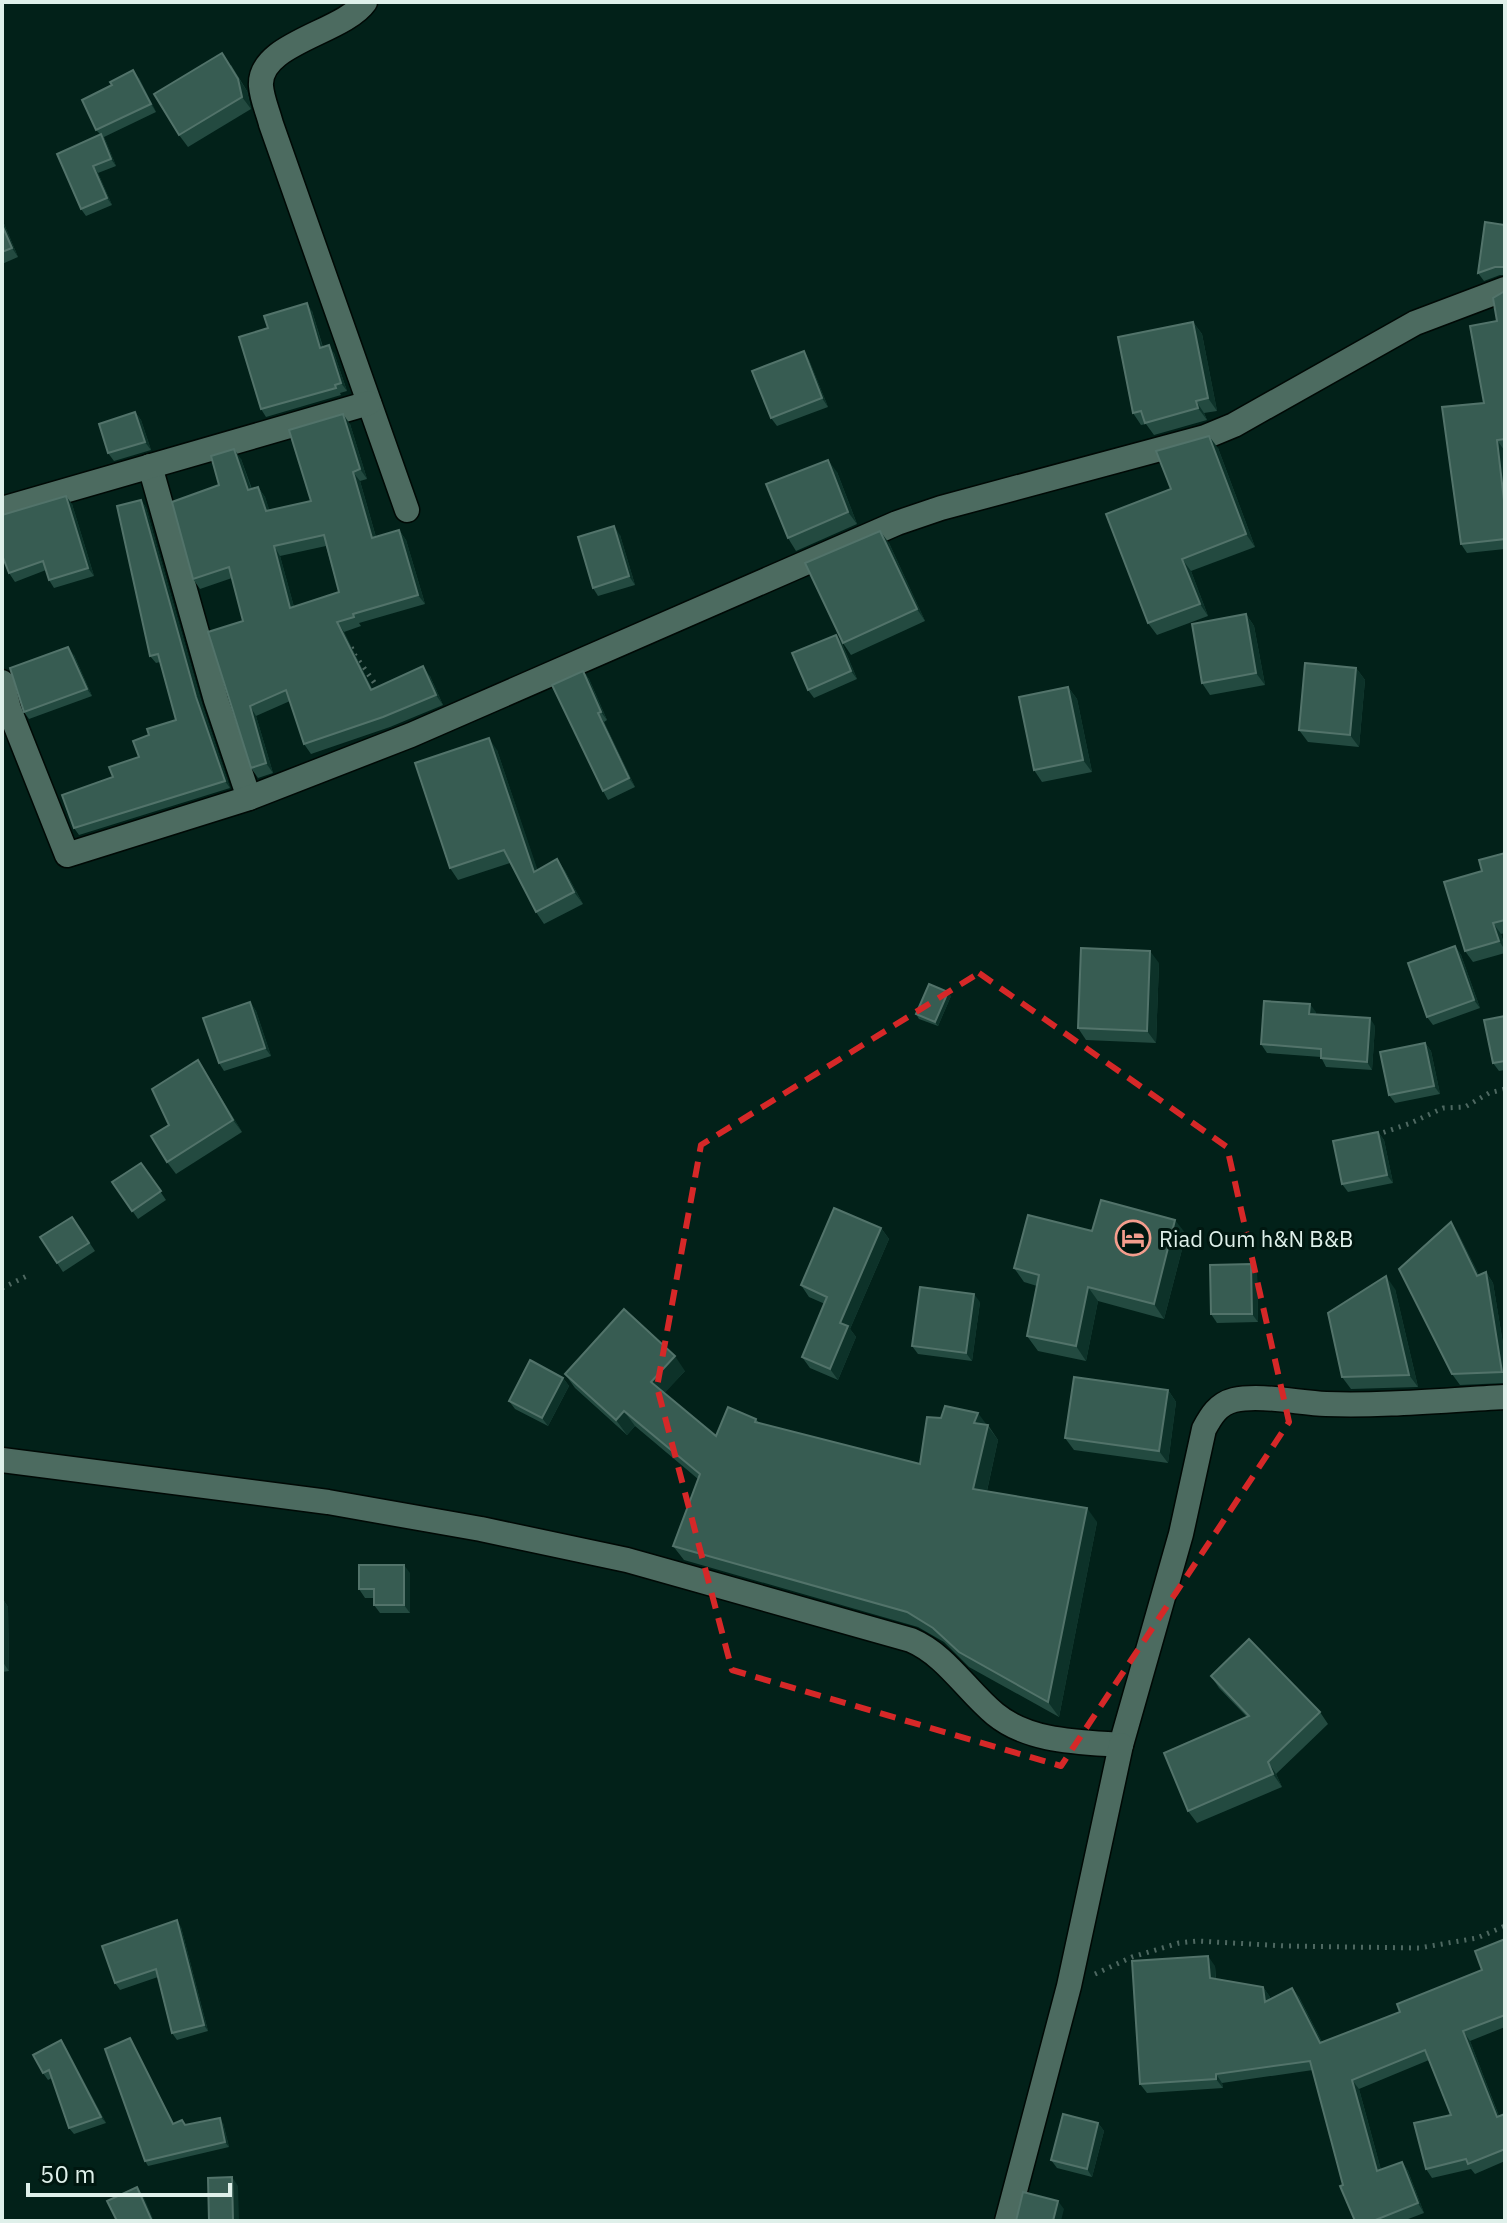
<svg xmlns="http://www.w3.org/2000/svg" width="1507" height="2223" font-family="'IBM Plex Sans',sans-serif">
  <style>
    .lines { fill: none; stroke-linecap: round; stroke-linejoin: round }
    .minor-casing { stroke: #000905; stroke-width: 27 }
    .path { stroke: #4e6861; stroke-width: 5; stroke-dasharray: 2 6; stroke-linecap: butt }
    .minor { stroke: #4c6b60; stroke-width: 24 }
    .wall { fill: #234a40; fill-rule: evenodd }
    .shaded-wall { fill: #0d3229 }
    .building { fill: #375c52; stroke: #52736a; stroke-width: 2; fill-rule: evenodd }
    .marked { fill: none; stroke: #d62828; stroke-width: 6; stroke-dasharray: 16 10; stroke-linejoin: round }
    .labels { text-anchor: middle; dominant-baseline: central; stroke-width: 6; stroke-linejoin: round; paint-order: stroke }
    .poi-label { font-size: 22px; fill: #dff0ea; stroke: #001710; text-anchor: start }
  </style>
  <rect width="100%" height="100%" fill="#022119"/>
  <g class="lines">
    <g class="minor-casing">
      <g id="minor">
        <path d="M365,2C343,33 258,43 261,86C262,99 268,112 271,124L407,510"/>
        <path d="M150,466L216,700L249,798"/>
        <path d="M2,509L369,403"/>
        <path d="M2,682L9,709L67,855L249,798L411,735L897,523L941,508L1205,437L1234,425L1415,323L1505,289"/>
        <path d="M2,1460L328,1502L481,1529L627,1560L911,1640C946,1655 966,1690 995,1714C1029,1742 1079,1742 1121,1745L1181,1534L1204,1429C1211,1416 1218,1404 1234,1400C1260,1394 1299,1403 1326,1404C1386,1406 1445,1400 1505,1397"/>
        <path d="M1007,2221L1069,1986L1121,1745"/>
      </g>
    </g>
    <g class="path">
      <path d="M346,646L350,644L354,654L381,692"/>
      <path d="M1376,1135L1411,1123L1443,1108L1465,1107L1489,1093L1505,1089"/>
      <path d="M2,1288L27,1276"/>
      <path d="M1095,1974L1132,1957L1179,1943L1197,1941L1286,1946L1419,1948L1477,1938L1505,1926"/>
    </g>
    <use href="#minor" class="minor"/>
  </g>
  <g class="wall">
    <path d="M231,65L247,91L251,109L188,147L179,135Z"/>
    <path d="M139,78L156,112L104,137L116,166L98,173L112,205L86,216L81,209L100,134L96,130Z"/>
    <path d="M2,219L18,257L2,264Z"/>
    <path d="M1505,225V275H1500L1484,281L1478,273Z"/>
    <path d="M1505,291V450H1504L1505,461V549L1467,553L1461,544L1484,403Z"/>
    <path d="M312,311L323,347L334,353L347,391L340,393L341,395L266,417L261,409L268,328Z"/>
    <path d="M1193,322L1202,334L1217,411L1204,413L1207,420L1154,435L1146,424L1141,425L1133,413Z"/>
    <path d="M804,351L809,360L828,407L777,426L771,418Z"/>
    <path d="M135,412L141,420L151,450L114,461L108,453Z"/>
    <path d="M350,424L367,479L360,481L376,537L399,530L406,540L425,604L359,623L361,626L344,632L372,689L430,676L443,705L390,727L311,754L304,744L290,701L256,716L273,773L258,778L251,768L243,621L232,578L200,589L193,579L219,485L241,459L252,489L258,487L265,497L269,510L311,501ZM326,546L339,592L294,607L280,556Z"/>
    <path d="M1218,448L1255,547L1191,571L1208,616L1157,635L1148,623L1171,489Z"/>
    <path d="M837,472L857,524L796,551L788,538Z"/>
    <path d="M141,500L146,508L202,704L230,788L79,835L74,828L113,777L139,757L149,735L176,720L160,662L156,663L150,656Z"/>
    <path d="M72,504L94,576L54,588L49,580L46,570L15,582L9,573Z"/>
    <path d="M620,535L635,585L598,596L593,588Z"/>
    <path d="M889,543L925,621L851,655L843,643Z"/>
    <path d="M1246,614L1254,626L1265,685L1210,695L1202,683Z"/>
    <path d="M836,635L842,643L857,679L814,698L808,690Z"/>
    <path d="M74,655L92,696L29,719L24,712Z"/>
    <path d="M1356,668L1365,680L1359,747L1308,742L1299,730Z"/>
    <path d="M583,671L589,679L607,720L604,722L635,787L608,800L603,791Z"/>
    <path d="M1068,687L1077,699L1092,772L1042,782L1034,770Z"/>
    <path d="M497,750L537,870L557,859L565,871L583,904L544,924L536,912L510,863L458,880L450,868Z"/>
    <path d="M1505,853V933L1501,934L1505,947V953L1473,962L1465,951L1482,871Z"/>
    <path d="M1455,946L1461,955L1480,1008L1433,1025L1427,1017Z"/>
    <path d="M1159,963L1156,1043L1086,1040L1078,1028Z"/>
    <path d="M951,996L938,1026L919,1019L916,1014Z"/>
    <path d="M250,1002L256,1011L271,1056L224,1071L219,1063Z"/>
    <path d="M1316,1012V1014L1375,1026L1372,1070L1326,1067L1321,1057L1267,1053L1261,1044Z"/>
    <path d="M1505,1016V1070L1499,1071L1493,1063Z"/>
    <path d="M1425,1043L1431,1051L1440,1094L1395,1103L1389,1095Z"/>
    <path d="M198,1060L242,1132L176,1174L167,1162Z"/>
    <path d="M1378,1132L1384,1140L1393,1183L1348,1192L1342,1184Z"/>
    <path d="M141,1163L166,1200L138,1219L112,1182Z"/>
    <path d="M72,1217L95,1251L63,1272L40,1237Z"/>
    <path d="M1451,1222L1458,1233L1479,1275L1486,1272L1493,1283L1505,1356V1383L1460,1385L1452,1374Z"/>
    <path d="M881,1228L889,1239L850,1329L856,1337L838,1380L810,1368L802,1357L825,1304L809,1297L801,1285Z"/>
    <path d="M1092,1231L1186,1234L1164,1319L1098,1301L1086,1361L1038,1351L1027,1336L1037,1286L1024,1282L1014,1268Z"/>
    <path d="M1257,1272L1258,1322L1217,1323L1211,1314Z"/>
    <path d="M1395,1289L1418,1387L1351,1389L1342,1377Z"/>
    <path d="M980,1302L972,1361L918,1354L912,1346Z"/>
    <path d="M685,1371L664,1393L716,1436L756,1419L759,1423L920,1464L988,1425L998,1440L987,1491L1097,1522L1059,1717L969,1667L944,1642L918,1627L684,1560L673,1546L698,1479L635,1426L627,1435L575,1388L565,1374Z"/>
    <path d="M563,1378L569,1386L548,1426L515,1409L509,1401Z"/>
    <path d="M1168,1390L1176,1402L1168,1463L1074,1450L1065,1438Z"/>
    <path d="M410,1573V1613H380L374,1605V1598H365L359,1589Z"/>
    <path d="M2,1598L8,1607L9,1671L2,1672Z"/>
    <path d="M1211,1676L1320,1712L1328,1724L1276,1774L1282,1787L1197,1823L1188,1811L1247,1717L1219,1688Z"/>
    <path d="M181,1927L208,2031L177,2040L172,2033L158,1977L120,1990L115,1983Z"/>
    <path d="M1505,1939V2027L1470,2041L1499,2116L1505,2114V2161L1475,2174L1471,2169L1432,2178L1426,2169L1451,2115L1429,2060L1359,2089L1381,2170L1402,2162L1408,2171L1424,2213L1403,2221H1355L1343,2185L1313,2070L1222,2083L1223,2088L1147,2093L1140,2084L1215,1966L1216,1979L1263,1987L1270,1997V1999L1292,1988L1299,1997L1322,2042L1400,2012L1482,1970Z"/>
    <path d="M130,2038L174,2124L186,2125L223,2123L229,2147L148,2166L145,2161Z"/>
    <path d="M61,2040L106,2123L74,2134L69,2128L52,2078L48,2080L43,2073Z"/>
    <path d="M1098,2123L1104,2131L1092,2177L1057,2168L1051,2160Z"/>
  </g>
  <g class="shaded-wall">
    <path d="M222,53L247,91L251,109L242,97Z"/>
    <path d="M133,70L139,78L156,112L151,104Z"/>
    <path d="M101,134L106,141L116,166L111,159Z"/>
    <path d="M93,166L98,173L112,205L107,198Z"/>
    <path d="M2,219L18,257L12,248L2,225Z"/>
    <path d="M307,303L312,311L325,356L320,348Z"/>
    <path d="M1193,322L1202,334L1217,411L1208,398Z"/>
    <path d="M329,345L334,353L347,391L341,383Z"/>
    <path d="M804,351L809,360L828,407L822,398Z"/>
    <path d="M1196,401L1204,413L1207,420L1198,408Z"/>
    <path d="M135,412L141,420L151,450L145,442Z"/>
    <path d="M343,414L350,424L367,479L360,469Z"/>
    <path d="M1209,436L1218,448L1255,547L1246,534Z"/>
    <path d="M1497,440L1504,450L1505,461V509Z"/>
    <path d="M234,449L241,459L255,500L248,490Z"/>
    <path d="M828,460L837,472L857,524L848,512Z"/>
    <path d="M353,472L360,481L379,548L372,538Z"/>
    <path d="M258,487L265,497L273,520L266,511Z"/>
    <path d="M66,496L72,504L94,576L88,568Z"/>
    <path d="M141,500L146,508L202,704L230,788L225,781L196,697Z"/>
    <path d="M614,526L620,535L635,585L629,576Z"/>
    <path d="M399,530L406,540L425,604L418,595Z"/>
    <path d="M880,531L889,543L925,621L917,609Z"/>
    <path d="M274,546L280,556L297,618L290,608Z"/>
    <path d="M1182,559L1191,571L1208,616L1200,604Z"/>
    <path d="M1246,614L1254,626L1265,685L1256,673Z"/>
    <path d="M337,622L344,632L377,699L371,690Z"/>
    <path d="M836,635L842,643L857,679L851,671Z"/>
    <path d="M68,647L74,655L92,696L87,689Z"/>
    <path d="M423,666L430,676L443,705L436,695Z"/>
    <path d="M1356,668L1365,680L1359,747L1350,735Z"/>
    <path d="M583,671L589,679L607,720L601,712Z"/>
    <path d="M1068,687L1077,699L1092,772L1083,760Z"/>
    <path d="M250,706L256,716L273,773L266,763Z"/>
    <path d="M598,713L604,722L635,787L629,778Z"/>
    <path d="M489,738L497,750L542,883L534,872Z"/>
    <path d="M557,859L565,871L583,904L574,892Z"/>
    <path d="M1493,923L1501,934L1505,950L1499,941Z"/>
    <path d="M1455,946L1461,955L1480,1008L1474,1000Z"/>
    <path d="M1150,951L1159,963L1156,1043L1147,1031Z"/>
    <path d="M948,992L951,996L938,1026L935,1022Z"/>
    <path d="M250,1002L256,1011L271,1056L265,1048Z"/>
    <path d="M1310,1004L1316,1012L1315,1022L1309,1014Z"/>
    <path d="M1370,1018L1375,1026L1372,1070L1367,1062Z"/>
    <path d="M1425,1043L1431,1051L1440,1094L1434,1086Z"/>
    <path d="M198,1060L206,1073L242,1132L233,1120Z"/>
    <path d="M1378,1132L1384,1140L1393,1183L1387,1175Z"/>
    <path d="M1175,1220L1186,1234L1164,1319L1154,1304Z"/>
    <path d="M1451,1222L1458,1233L1485,1287L1477,1276Z"/>
    <path d="M881,1228L889,1239L850,1329L856,1337L838,1380L830,1369L840,1323Z"/>
    <path d="M1251,1264L1257,1272L1258,1322L1252,1314Z"/>
    <path d="M1486,1272L1493,1283L1505,1356V1377L1502,1372Z"/>
    <path d="M1386,1276L1395,1289L1418,1387L1409,1375Z"/>
    <path d="M1088,1287L1098,1301L1086,1361L1076,1346Z"/>
    <path d="M974,1294L980,1302L972,1361L966,1353Z"/>
    <path d="M675,1356L685,1371L661,1397L651,1382Z"/>
    <path d="M563,1378L569,1386L548,1426L542,1418Z"/>
    <path d="M1168,1390L1176,1402L1168,1463L1159,1451Z"/>
    <path d="M624,1411L635,1426L627,1435L616,1420Z"/>
    <path d="M978,1413L998,1440L984,1504L973,1489L974,1423Z"/>
    <path d="M1087,1508L1097,1522L1059,1717L1048,1702Z"/>
    <path d="M404,1565L410,1573V1613L404,1605Z"/>
    <path d="M2,1598L8,1607L9,1671L2,1661Z"/>
    <path d="M1268,1762L1276,1774L1282,1787L1273,1774Z"/>
    <path d="M177,1920L181,1927L208,2031L204,2025Z"/>
    <path d="M1208,1956L1215,1966L1216,1988L1210,1978Z"/>
    <path d="M1263,1987L1270,1997L1272,2011L1265,2002Z"/>
    <path d="M1292,1988L1299,1997L1327,2052L1320,2043Z"/>
    <path d="M1463,2031L1470,2041L1503,2127L1497,2117Z"/>
    <path d="M130,2038L133,2044L177,2130L173,2124Z"/>
    <path d="M61,2040L66,2047L106,2123L101,2117Z"/>
    <path d="M1216,2074L1222,2083L1223,2088L1216,2079Z"/>
    <path d="M1352,2080L1359,2089L1384,2181L1377,2171Z"/>
    <path d="M220,2118L223,2123L229,2147L225,2142Z"/>
    <path d="M1098,2123L1104,2131L1092,2177L1087,2169Z"/>
    <path d="M1402,2162L1408,2171L1424,2213L1418,2203Z"/>
    <path d="M232,2177L238,2186L239,2221H233Z"/>
    <path d="M137,2187L143,2195L154,2221H152Z"/>
    <path d="M1058,2201L1064,2209L1061,2221H1053Z"/>
  </g>
  <g class="building">
    <path d="M222,53L238,79L242,97L179,135L154,94Z"/>
    <path d="M133,70L151,104L96,130L82,100L112,85L110,82Z"/>
    <path d="M101,134L111,159L93,166L107,198L81,209L57,154Z"/>
    <path d="M1485,222L1505,225V267H1495L1478,273Z"/>
    <path d="M2,225L12,248L2,252Z"/>
    <path d="M1505,291V439L1497,440L1505,509V539L1461,544L1442,407L1484,403L1470,326L1497,321L1493,298Z"/>
    <path d="M307,303L320,348L329,345L341,383L335,385L336,388L261,409L239,337L268,328L264,316Z"/>
    <path d="M1193,322L1208,398L1196,401L1198,408L1145,423L1141,411L1133,413L1118,337Z"/>
    <path d="M804,351L822,398L771,418L752,371Z"/>
    <path d="M135,412L145,442L108,453L99,424Z"/>
    <path d="M343,414L360,469L353,472L372,538L399,530L418,595L353,614L354,617L337,622L371,690L423,666L436,695L383,717L304,744L286,690L250,706L266,763L251,768L208,632L243,621L229,567L193,579L172,502L219,485L211,456L234,449L248,490L258,487L266,511L311,501L289,430ZM324,535L339,592L290,608L274,546Z"/>
    <path d="M1209,436L1246,534L1182,559L1200,604L1148,623L1106,514L1171,489L1156,451Z"/>
    <path d="M828,460L848,512L788,538L766,484Z"/>
    <path d="M66,496L88,568L49,580L43,561L9,573L2,555V515Z"/>
    <path d="M141,500L196,697L225,781L74,828L62,795L113,777L109,767L139,757L133,741L149,735L147,729L176,720L158,654L150,656L117,506Z"/>
    <path d="M614,526L629,576L593,588L578,537Z"/>
    <path d="M880,531L917,609L843,643L805,563Z"/>
    <path d="M1246,614L1256,673L1202,683L1192,624Z"/>
    <path d="M836,635L851,671L808,690L792,653Z"/>
    <path d="M68,647L87,689L24,712L10,668Z"/>
    <path d="M1305,663L1356,668L1350,735L1299,730Z"/>
    <path d="M583,671L601,712L598,713L629,778L603,791L552,685Z"/>
    <path d="M1068,687L1083,760L1034,770L1019,697Z"/>
    <path d="M489,738L534,872L557,859L574,892L536,912L504,850L450,868L415,763Z"/>
    <path d="M1505,853V920L1493,923L1499,941L1465,951L1444,882L1482,871L1479,860Z"/>
    <path d="M1455,946L1474,1000L1427,1017L1408,963Z"/>
    <path d="M1081,948L1150,951L1147,1031L1078,1028Z"/>
    <path d="M929,984L948,992L935,1022L916,1014Z"/>
    <path d="M1264,1001L1310,1004L1309,1014L1370,1018L1367,1062L1321,1058V1049L1261,1044Z"/>
    <path d="M250,1002L265,1048L219,1063L203,1018Z"/>
    <path d="M1505,1016V1061L1493,1063L1484,1020Z"/>
    <path d="M1425,1043L1434,1086L1389,1095L1380,1052Z"/>
    <path d="M198,1060L233,1120L167,1162L151,1136L169,1125L152,1089Z"/>
    <path d="M1378,1132L1387,1175L1342,1184L1333,1141Z"/>
    <path d="M141,1163L161,1191L132,1211L112,1182Z"/>
    <path d="M1101,1200L1175,1220L1154,1304L1088,1287L1076,1346L1027,1336L1039,1275L1014,1268L1028,1215L1092,1231Z"/>
    <path d="M834,1208L881,1228L840,1323L848,1326L830,1369L802,1357L827,1297L801,1285Z"/>
    <path d="M72,1217L89,1243L57,1263L40,1237Z"/>
    <path d="M1451,1222L1477,1276L1486,1272L1502,1372L1452,1374L1399,1269Z"/>
    <path d="M1251,1264L1252,1314H1211L1210,1265Z"/>
    <path d="M1386,1276L1409,1375L1342,1377L1328,1313Z"/>
    <path d="M920,1287L974,1294L966,1353L912,1346Z"/>
    <path d="M624,1309L675,1356L651,1382L716,1436L728,1407L756,1419L755,1422L920,1464L927,1417L941,1418L945,1406L978,1413L974,1423L988,1425L973,1489L1087,1508L1048,1702L959,1652L933,1628L907,1612L673,1546L700,1474L624,1411L616,1420L565,1374Z"/>
    <path d="M530,1360L563,1378L542,1418L509,1401Z"/>
    <path d="M1074,1377L1168,1390L1159,1451L1065,1438Z"/>
    <path d="M359,1565H404V1605H374V1589H359Z"/>
    <path d="M1249,1639L1320,1712L1268,1762L1273,1774L1188,1811L1164,1753L1249,1716L1211,1676Z"/>
    <path d="M177,1920L204,2025L172,2033L156,1969L115,1983L102,1946Z"/>
    <path d="M1505,1939V2015L1463,2031L1497,2117L1505,2114V2149L1468,2164L1466,2159L1426,2169L1414,2123L1451,2115L1425,2050L1352,2080L1377,2171L1402,2162L1418,2203L1373,2221H1355L1340,2186L1343,2185L1310,2061L1216,2074V2079L1140,2084L1132,1961L1208,1956L1210,1978L1263,1987L1265,2002L1292,1988L1320,2043L1400,2012L1397,2004L1482,1970L1475,1951Z"/>
    <path d="M130,2038L173,2124L182,2120L185,2125L220,2118L225,2142L145,2161L105,2049Z"/>
    <path d="M61,2040L101,2117L69,2128L49,2070L43,2073L33,2055Z"/>
    <path d="M1063,2114L1098,2123L1087,2169L1051,2160Z"/>
    <path d="M232,2177L233,2221H209L208,2178Z"/>
    <path d="M137,2187L152,2221H117L107,2201Z"/>
    <path d="M1023,2192L1058,2201L1053,2221H1016Z"/>
  </g>
  <path class="marked" d="M979,973L1227,1147L1289,1422L1061,1766L732,1670L657,1387L701,1145Z"/>
  <defs>
    <g id="hotel-ring" transform="scale(1.8)"><circle r="9.5" fill="#001710" stroke="#f49d8d" stroke-width="1.5"/><path d="M-6-4.5h1.5V1H6V5H4.5V3h-9V5H-6ZM-4 0a1.8 1.8 0 1 1 3.6 0ZM.5 0V-2.5h3Q6-2.5 6 0Z" fill="#f49d8d"/></g>
  </defs>
  <g fill-rule="evenodd">
    <use href="#hotel-ring" x="1133" y="1238"/>
  </g>
  <g class="labels">
    <g class="poi-label">
      <text x="1159" y="1238">Riad Oum h&amp;N B&amp;B</text>
    </g>
  </g>
  <rect width="1507" height="2223" fill="none" stroke="#dff0ea" stroke-width="8"/>
  <path d="M28 2183v12h202v-12" fill="none" stroke="#dff0ea" stroke-width="4"/>
  <text x="40" y="2183" font-size="24" fill="#dff0ea" stroke="#001710" stroke-width="6" paint-order="stroke">50 m</text>
</svg>
